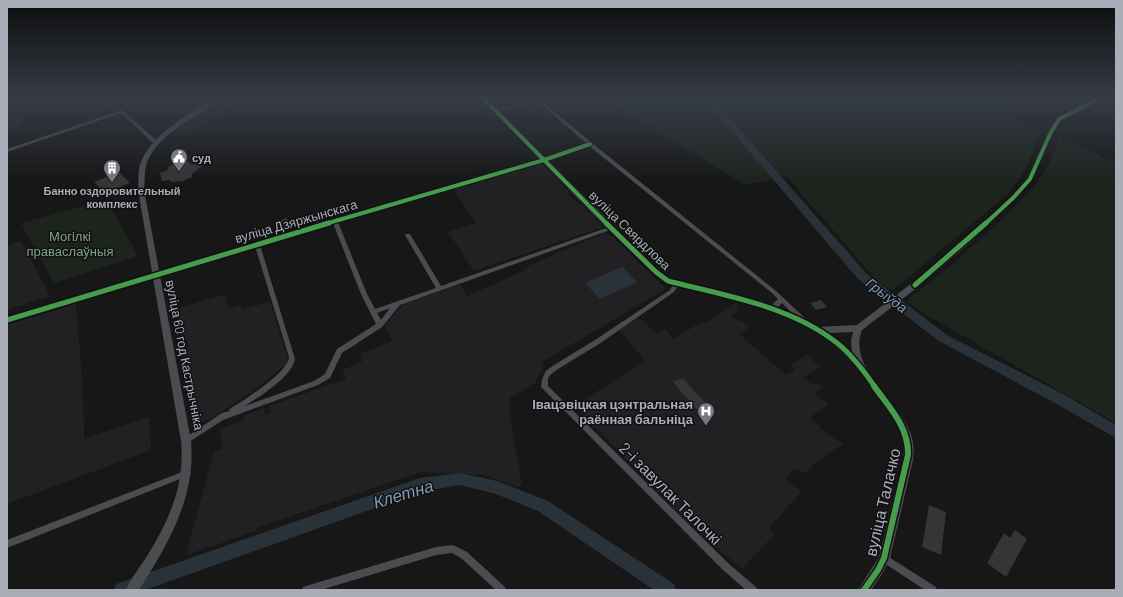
<svg xmlns="http://www.w3.org/2000/svg" width="1123" height="597" font-family="Barlow,sans-serif">
  <style>
    .built { fill: #212123 }
    .green { fill: #1d241e }
    .water { fill: #2a3239 }
    .lines { fill: none; stroke-linecap: round; stroke-linejoin: round }
    .river { fill: #2a3239; fill-rule: evenodd }
    .building { fill: #353536 }
    .minor { fill: #4b4c50; fill-rule: evenodd }
    .tertiary { fill: #4b4c50; fill-rule: evenodd }
    .cycleway-far2-casing { stroke: #111113; stroke-width: 6 }
    .cycleway-far1-casing { stroke: #111113; stroke-width: 8 }
    .cycleway-casing { stroke: #111113; stroke-width: 9 }
    .cycleway-far2 { stroke: #469c4c; stroke-width: 4 }
    .cycleway-far1 { stroke: #469c4c; stroke-width: 5 }
    .cycleway { stroke: #469c4c; stroke-width: 6 }
    .labels { text-anchor: middle; dominant-baseline: central; stroke-width: 3; stroke-linejoin: round; paint-order: stroke }
    .far-poi-label { font-size: 11px; font-weight: bold; fill: #a8adb8; stroke: #111113; text-anchor: start }
    .street-label { font-size: 13px; fill: #a8adb8; stroke: #111113 }
    .park-label { font-size: 13px; fill: #7fa381; stroke: #111113 }
    .poi-label { font-size: 13px; font-weight: bold; fill: #a8adb8; stroke: #111113; text-anchor: end }
    .water-label { font-size: 14px; font-style: italic; fill: #7f9bb3; stroke: #111113 }
    .near-street-label { font-size: 16px; fill: #a8adb8; stroke: #111113 }
    .near-water-label { font-size: 17px; font-style: italic; fill: #7f9bb3; stroke: #111113 }
  </style>
  <rect width="100%" height="100%" fill="#171717"/>
  <g class="built">
    <path d="M219,98H246L185,136L171,134Z"/>
    <path d="M7,105L23,125L7,130Z"/>
    <path d="M539,163L544,165L570,192L568,194L578,203L581,204L603,227L474,271L448,232L476,223L453,189Z"/>
    <path d="M604,233L612,236L666,289L542,362L543,371L539,374L535,383L510,398L509,409L522,484L518,487L484,475L421,472L256,528V531L186,555L214,451L222,448L220,429L244,420V415L264,408L265,415L271,413L269,406L346,379L342,370L362,362L360,354L392,341L385,325L401,306L406,303L461,284L467,296L526,270L528,266Z"/>
    <path d="M21,241L50,296L7,310V246Z"/>
    <path d="M225,294L229,309L241,305L242,310L270,301L289,362L253,391L212,418L194,425L185,351L188,350V343L187,341L181,343L176,309Z"/>
    <path d="M736,302L739,310L731,315L737,320L742,321L750,327L739,334L786,375L795,370L790,365L807,355L821,367L803,377L813,385L817,382L823,387L815,393L829,405L810,417L829,436L844,443L816,462L806,473L794,468L785,479L802,492L769,527L775,534L743,568H740L680,514L574,406L645,361L619,330L639,318L656,333L665,329L673,339L703,321L706,323Z"/>
    <path d="M76,304L83,388L84,439L149,417L151,450L7,504V325Z"/>
  </g>
  <g class="green">
    <path d="M607,98H1004L1017,121L1040,131C1031,159 1027,170 1009,193L892,291L877,281L786,176L746,185L615,106Z"/>
    <path d="M1059,138L1116,163V423L928,316L906,301L953,264L1012,210L1034,186L1051,161Z"/>
    <path d="M106,200L138,256L54,283L21,223Z"/>
  </g>
  <path class="water" d="M622,267L637,282L600,299L585,283Z"/>
  <g class="lines">
    <g class="river">
      <path d="M704,98H712L866,273L947,335L1065,395L1116,425V438L1055,403L939,341L858,279Z"/>
      <path d="M460,473L497,481L548,501L674,584L676,590H654L538,511L496,494L460,485L420,492L145,590H114L116,584L122,582L420,478Z"/>
    </g>
  </g>
  <g class="building">
    <path d="M100,98H127V99L104,107L98,100L101,99Z"/>
    <path d="M188,161L190,164L202,166L191,175L192,177L183,181L172,182L169,180L162,181L160,173L168,170V167L179,162Z"/>
    <path d="M119,172L130,183L105,193L94,182Z"/>
    <path d="M287,218L289,226L277,229L275,222Z"/>
    <path d="M821,300L827,307L816,310L810,303Z"/>
    <path d="M683,378L695,392L708,406L698,411L673,382Z"/>
    <path d="M929,505L946,512L941,555L922,547Z"/>
    <path d="M1015,530L1027,539L1006,577L987,563L1004,533L1010,538Z"/>
  </g>
  <g class="lines">
    <g class="minor">
      <path d="M534,98H538L592,143L776,291L808,321L809,323L808,325H804L782,303L774,311H770L769,309L770,307L778,299L772,293L589,146L546,161L338,222L367,294L375,309L436,288L405,235L406,234H410L441,286L609,227H613L614,228L613,229L400,305L382,327L342,353L330,378L318,385L223,420L186,444L183,443L182,441L183,439L222,413L230,411L229,410L231,408C244,400 288,373 289,357L255,246L7,322V318L255,243L542,159L587,144L539,102L496,112L494,111L536,100ZM333,223L361,294L376,324L337,349L325,374L314,381L245,406C260,396 292,377 295,359L260,245ZM390,308L381,320L377,313Z"/>
      <path d="M122,110L156,140L160,141V143L152,142L121,113L7,152V149Z"/>
      <path d="M676,282L679,284L674,292L599,344L558,369L550,375L548,379V386L729,564L756,587L757,590H746L723,570L541,387L542,379L546,371L554,365L595,340L670,290L674,283Z"/>
      <path d="M187,470L190,471L191,473L190,475L7,548V540Z"/>
      <path d="M453,545L467,552L505,587L506,590H496L461,558L452,553L436,555L321,590H302L303,587L306,586L436,547Z"/>
      <path d="M884,554L936,587L937,590H925L881,561L880,558L881,555Z"/>
    </g>
    <g class="tertiary">
      <path d="M213,98H219C196,120 160,131 147,162C144,171 145,181 144,190L191,441C196,498 168,544 139,590H126C131,578 140,567 147,556C170,519 185,485 181,441L138,190C139,181 137,171 141,162C152,134 189,114 213,98Z"/>
      <path d="M480,98H486L614,226L659,270L671,279L764,303L809,321L819,327L857,325L912,283L964,239L1011,197L1027,178L1047,134L1057,118L1096,98H1103L1061,120L1053,134L1033,179L1015,199L970,243L918,287L862,330C847,367 898,400 910,432C914,441 914,451 913,460L890,558L882,574L871,590H858L879,557L903,460C904,449 904,438 899,428L857,368L834,345L815,332L803,325L759,307L665,283L653,274L608,230ZM853,332L851,341L852,352L840,341L829,333Z"/>
    </g>
    <g class="cycleway-far2-casing">
      <g id="cycleway-far2">
        <path d="M483,98L607,224"/>
        <path d="M325,224L544,160L590,144"/>
        <path d="M985,224L1013,198L1030,179L1050,134L1059,119L1100,98"/>
      </g>
    </g>
    <g class="cycleway-far1-casing">
      <g id="cycleway-far1">
        <path d="M606,223L656,272L668,281C723,295 791,306 837,343C852,355 864,371 875,387"/>
        <path d="M915,285L986,223"/>
        <path d="M7,320L329,223"/>
      </g>
    </g>
    <g class="cycleway-casing">
      <path id="cycleway" d="M864,590L878,570L884,558L908,455C909,427 889,407 874,386"/>
    </g>
    <use href="#cycleway-far2" class="cycleway-far2"/>
    <use href="#cycleway-far1" class="cycleway-far1"/>
    <use href="#cycleway" class="cycleway"/>
  </g>
  <linearGradient id="sky" x2="0" y2="1"><stop stop-color="#0d0d0d"/><stop offset="0.54" stop-color="#363c47"/><stop offset="1" stop-color="#363c47" stop-opacity="0"/></linearGradient>
  <rect width="1123" height="181" fill="url(#sky)"/>
  <defs>
    <g id="civic-pin" transform="scale(0.9)"><path d="M0 17L-7.5 6A9.5 9.5 0 1 1 7.5 6Z" fill="#757880" stroke="#111113"/><path d="M-.6-6.5H3V-4.5H.6V-3L4-1V1h2V6H-6V1h2V-1L-.6-3ZM-1.2 2.5V6h2.4V2.5Z" fill="#fff"/></g>
    <g id="building-pin" transform="scale(0.9)"><path d="M0 17L-7.5 6A9.5 9.5 0 1 1 7.5 6Z" fill="#757880" stroke="#111113"/><path d="M-4-6H4V6H1V3H-1V6H-4ZM-2.5-4.3h1.7v1.8h-1.7ZM.8-4.3h1.7v1.8H.8ZM-2.5-1h1.7V.8h-1.7ZM.8-1h1.7V.8H.8Z" fill="#fff"/></g>
    <g id="hospital-pin" transform="scale(0.9)"><path d="M0 17L-7.5 6A9.5 9.5 0 1 1 7.5 6Z" fill="#757880" stroke="#111113"/><path d="M-5-5h3v3.5h4V-5h3V5h-3V1.5h-4V5h-3Z" fill="#fff"/></g>
  </defs>
  <g fill-rule="evenodd">
    <use href="#civic-pin" x="179" y="157"/>
    <use href="#building-pin" x="112" y="168"/>
    <use href="#hospital-pin" x="706" y="411"/>
  </g>
  <g class="labels">
    <g class="far-poi-label">
      <text x="192" y="157">суд</text>
      <text x="112" y="190" text-anchor="middle">Банно оздоровительный<tspan x="112" dy="13">комплекс</tspan></text>
    </g>
    <g class="street-label">
      <text transform="translate(296 221) rotate(-16)">вуліца Дзяржынскага</text>
      <text transform="translate(630 230) rotate(44)">вуліца Свярдлова</text>
      <text transform="translate(185 355) rotate(79)">вуліца 60 год Кастрычніка</text>
    </g>
    <g class="park-label">
      <text x="70" y="236">Могілкі<tspan x="70" dy="15">праваслаўныя</tspan></text>
    </g>
    <g class="poi-label">
      <text x="693" y="404">Івацэвіцкая цэнтральная<tspan x="693" dy="15">раённая бальніца</tspan></text>
    </g>
    <g class="water-label">
      <text transform="translate(887 295) rotate(37)">Грыўда</text>
    </g>
    <g class="near-street-label">
      <text transform="translate(671 493) rotate(45)">2-і завулак Талочкі</text>
      <text transform="translate(882 502) rotate(-77)">вуліца Талачко</text>
    </g>
    <g class="near-water-label">
      <text transform="translate(403 493) rotate(-17)">Клетна</text>
    </g>
  </g>
  <rect width="1123" height="597" fill="none" stroke="#a8adb8" stroke-width="16"/>
</svg>
